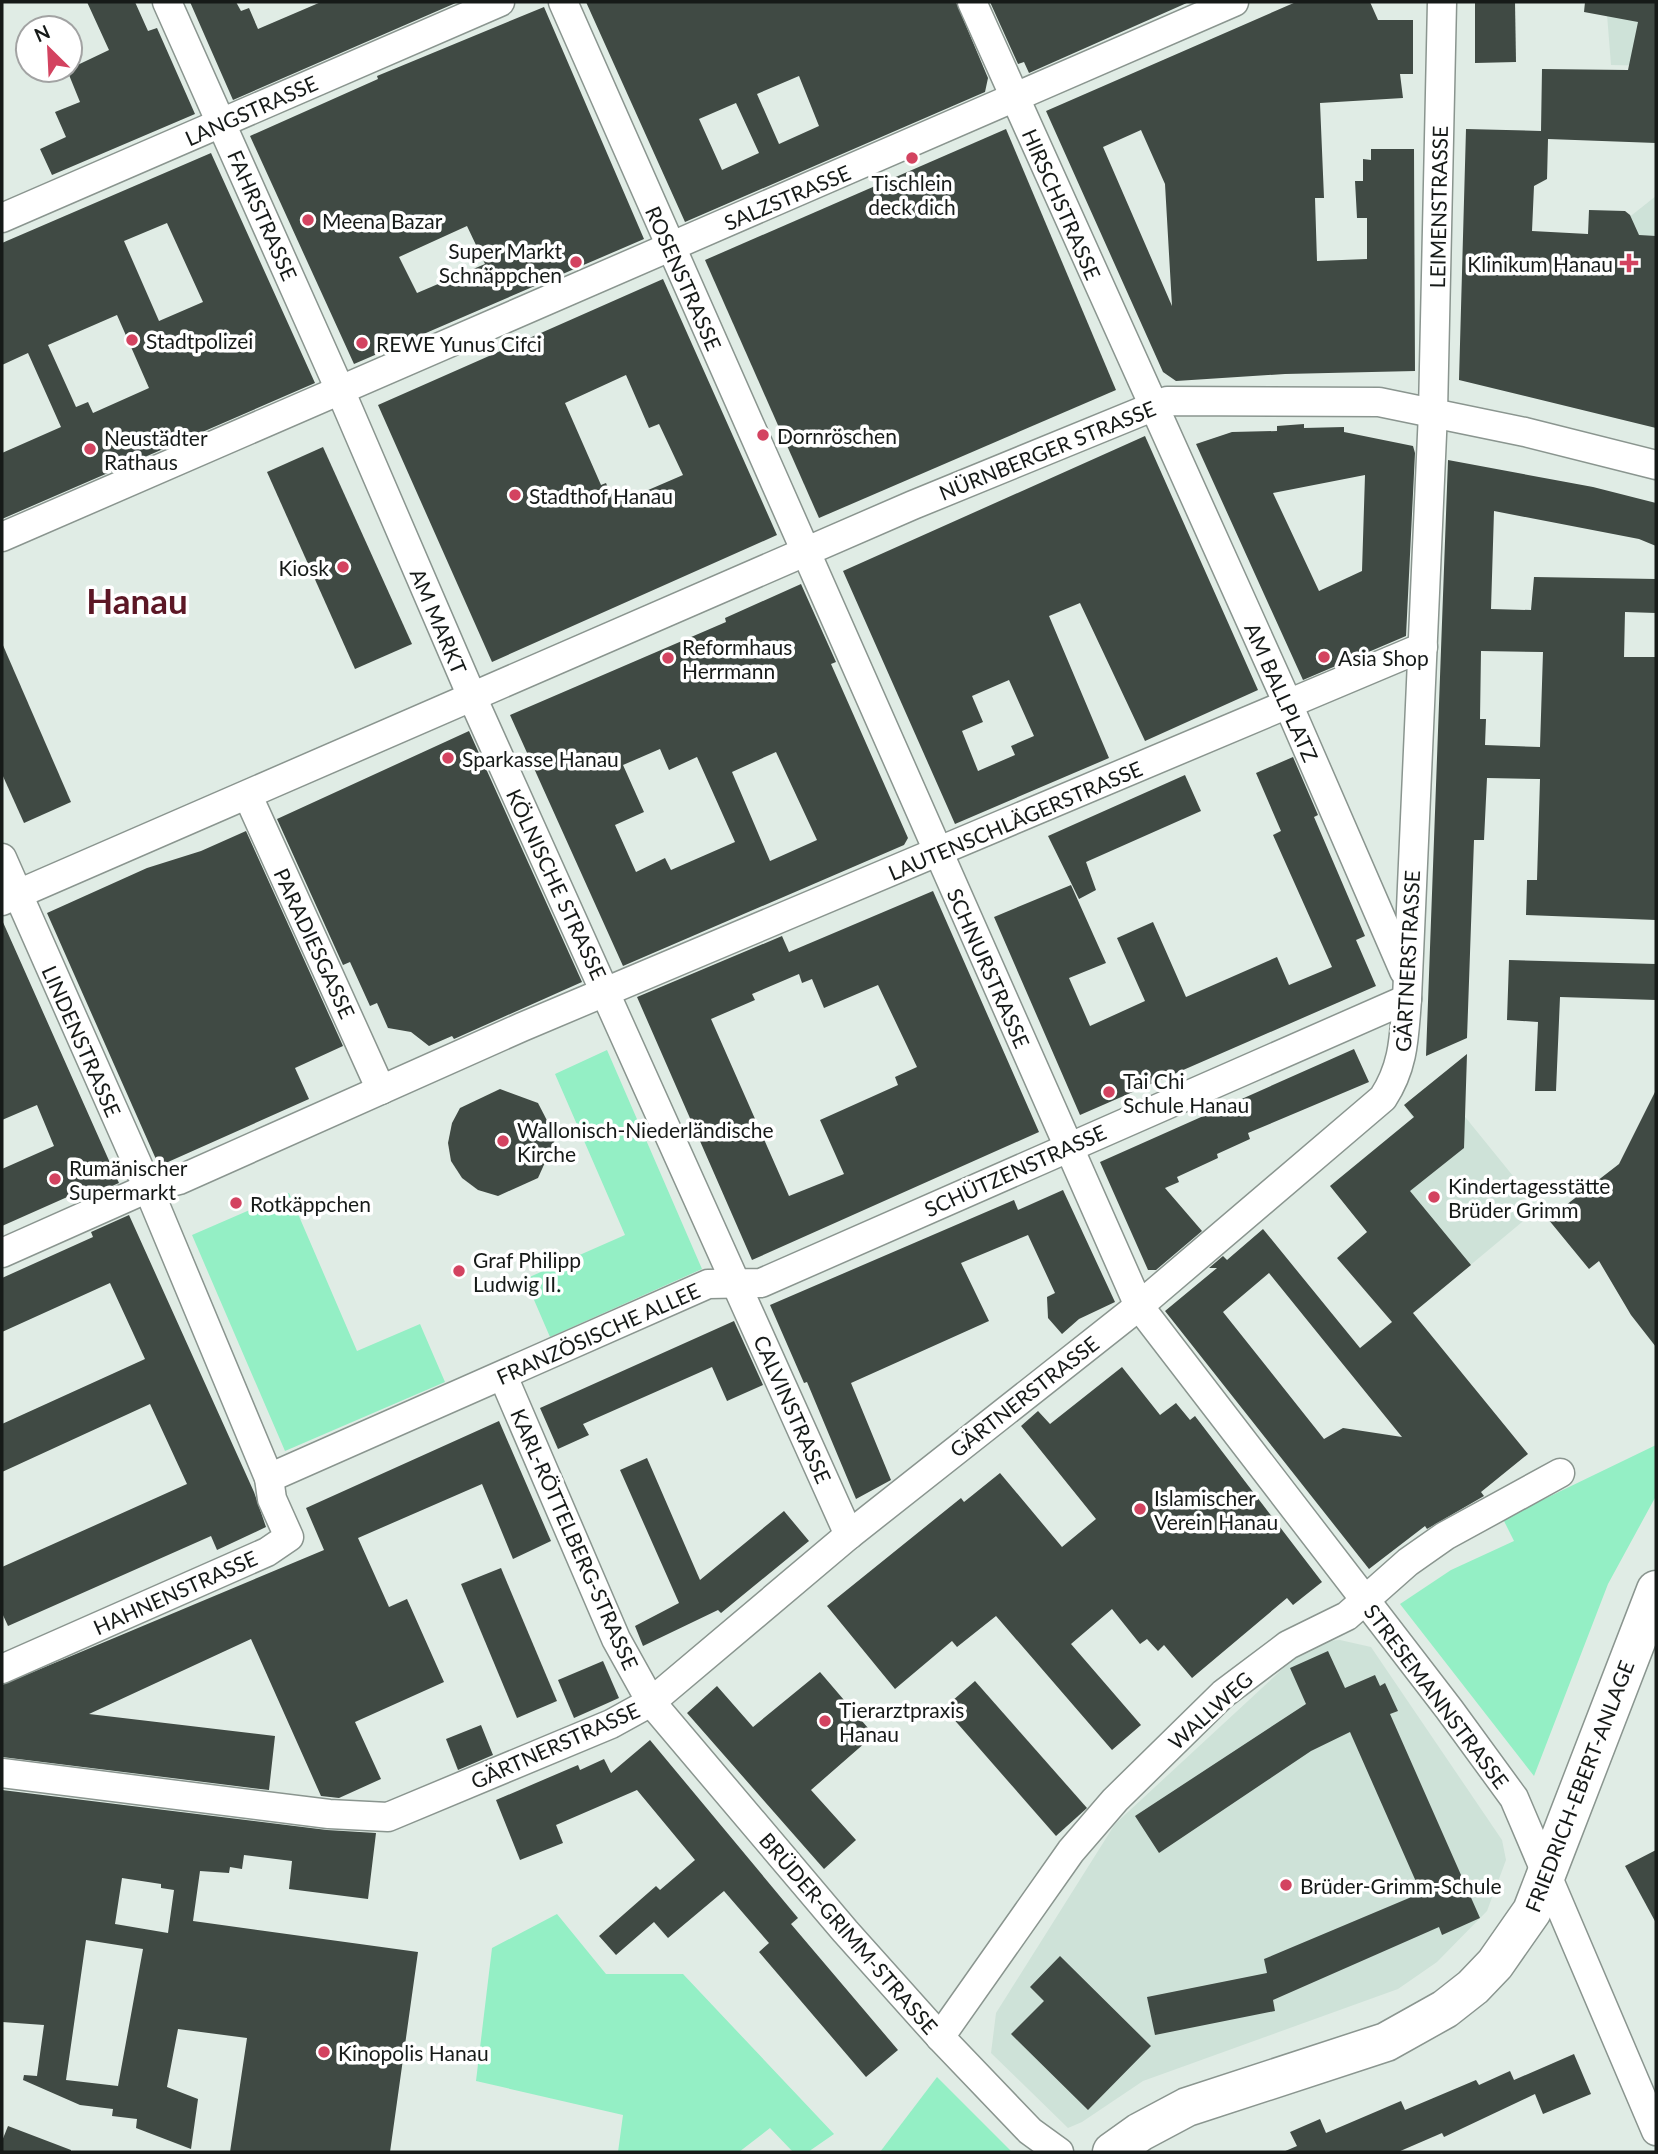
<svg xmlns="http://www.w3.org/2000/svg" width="1658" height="2154" font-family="Lato,sans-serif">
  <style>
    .built { fill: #cee2d8 }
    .green { fill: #94efc5 }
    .building { fill: #404a44; fill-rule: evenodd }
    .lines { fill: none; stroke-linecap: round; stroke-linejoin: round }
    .street-casing { stroke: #8a958f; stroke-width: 31 }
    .secondary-casing { stroke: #8a958f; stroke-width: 41 }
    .street { stroke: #fff; stroke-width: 28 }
    .secondary { stroke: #fff; stroke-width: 38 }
    .poi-dot { fill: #d34360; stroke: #fff; stroke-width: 2.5 }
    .labels { text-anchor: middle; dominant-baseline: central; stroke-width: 7; stroke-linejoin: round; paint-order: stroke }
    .street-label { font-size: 21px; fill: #161a18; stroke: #fff }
    .poi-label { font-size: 21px; fill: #161a18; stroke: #fff; text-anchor: start }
    .town-label { font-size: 35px; font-weight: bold; fill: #5c1725; stroke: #fff }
  </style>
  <rect width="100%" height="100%" fill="#e0ece5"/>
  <g class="built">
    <path d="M1606,2H1656V66L1611,65Z"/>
    <path d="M1656,196V291H1596L1608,234Z"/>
    <path d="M1425,1088L1453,1089V1102L1539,1208L1426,1302L1330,1186L1413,1118L1404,1105Z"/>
    <path d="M1340,1640L1371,1647L1502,1840L1506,1860L1487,1911L1437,1962L1398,1989L1143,2081L1082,2122L1068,2128L991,2053L996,2013L1115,1824L1303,1650L1324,1641Z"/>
  </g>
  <g class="green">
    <path d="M607,1050L702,1269L550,1337L525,1279L625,1235L555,1074Z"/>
    <path d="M289,1193L357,1351L420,1324L445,1382L285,1451L192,1235Z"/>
    <path d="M1656,1445V1496L1608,1584L1534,1776L1400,1604L1451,1570L1514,1541L1503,1519Z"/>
    <path d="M557,1914L606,1974H683L834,2134L808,2152H793L770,2128L739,2152H618L623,2115L476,2081L492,1948Z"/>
    <path d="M937,2077L1012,2152H880Z"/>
  </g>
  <g class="building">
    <path d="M87,2H135L148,31L157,28L195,114L52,175L40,149L66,137L55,112L80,102L67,70L109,50Z"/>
    <path d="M190,2H236L241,11L249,8L258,29L321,2H458L233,100Z"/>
    <path d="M586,2H956L988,78L985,92L685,222ZM799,76L819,126L779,144L757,94ZM736,103L759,153L722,170L699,119Z"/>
    <path d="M990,2H1189L1029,73L1024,62L1018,64Z"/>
    <path d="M1296,2H1370L1378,20H1413V74H1400L1403,98L1320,103L1324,198H1315L1317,261L1367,259V218H1357L1355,181H1363V159L1371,160V149H1414L1415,371L1285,374L1176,381L1163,372L1046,111ZM1141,130L1165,184L1172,306L1103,147Z"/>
    <path d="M1475,2H1515L1516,62L1475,63Z"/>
    <path d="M1585,2H1656V143L1548,139L1547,179L1534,186L1532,231L1588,234L1589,210L1625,211L1630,215L1639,235L1656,236V428L1459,380L1466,129L1541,131L1542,69L1628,70L1638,22L1584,12Z"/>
    <path d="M544,7L644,239L354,364L250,136L378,79L377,76ZM467,226L485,264L417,293L399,257Z"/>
    <path d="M1006,129L1116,390L819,518L705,260Z"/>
    <path d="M211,153L315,383L2,519V453L61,427L28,353L2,365V243ZM167,223L203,302L159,321L124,241ZM117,315L149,388L93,413L88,402L76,407L48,345Z"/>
    <path d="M663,279L777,535L492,662L378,405ZM626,375L649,428L659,424L683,475L625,500L610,493L606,483L601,485L565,403Z"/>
    <path d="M1304,424V428L1344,427V432L1413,446L1415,453L1406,636L1303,680L1196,444L1232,432L1277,431V426ZM1365,475L1362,571L1319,591L1273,493Z"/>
    <path d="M1145,436L1258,690L1145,741L1080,603L1049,616L1109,758L955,824L843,571ZM1009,680L1034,736L1011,746L1015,755L978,771L962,731L983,722L972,696Z"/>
    <path d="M323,447L412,644L355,669L267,472Z"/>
    <path d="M1448,460L1593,487L1656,503V546L1639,539L1494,511L1491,609L1531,610L1534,577L1656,579V613L1625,612L1624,657H1656V920L1526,915L1527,880H1537L1540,779L1487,778L1484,840H1474L1467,1038L1426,1056ZM1481,651L1543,652L1540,747L1485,745L1486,719H1480Z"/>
    <path d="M801,584L836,662L831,664L908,838L904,845L623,966L510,715L726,622L725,618ZM660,749L669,770L697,757L735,842L671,870L665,858L636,872L615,825L644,812L623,765ZM776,752L817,840L770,861L732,772Z"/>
    <path d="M2,643L71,802L24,823L2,774Z"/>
    <path d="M469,731L582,982L454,1039L452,1036L429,1046L411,1032L388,1028L377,1003L370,1006L350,962L343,965L277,819Z"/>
    <path d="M1293,757L1318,815L1314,817L1365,936L1356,940L1376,986L1080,1115L994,917L1071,885L1106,963L1069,978L1090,1026L1145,1001L1117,938L1153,922L1186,997L1277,957L1289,985L1332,967L1273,835L1281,831L1256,773Z"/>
    <path d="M1185,775L1201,811L1086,862L1096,890L1079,899L1048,836Z"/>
    <path d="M246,831L343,1046L295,1068L309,1099L159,1166L47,913L147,868L201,851Z"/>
    <path d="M933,891L1039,1132L752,1260L637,997L782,936L789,952ZM799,974L802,983L812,979L824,1008L878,985L917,1067L895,1077L898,1085L820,1120L844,1174L789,1196L711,1019L755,1000L752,994Z"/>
    <path d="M2,920L119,1183L77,1201L74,1194L2,1226V1169L54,1146L37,1105L2,1120Z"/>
    <path d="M1509,960L1656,964V1000L1560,997L1556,1091H1535L1538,1022L1507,1020Z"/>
    <path d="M1354,1049L1369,1082L1248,1133L1250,1139L1217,1154L1218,1158L1177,1177L1179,1182L1165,1188L1202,1231L1156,1270H1148L1100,1162Z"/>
    <path d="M1467,1054L1464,1148L1410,1191L1471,1265L1413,1313L1528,1454L1481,1492L1484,1496L1427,1529L1425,1526L1369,1569L1165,1311L1217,1268H1209L1223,1256L1227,1260L1263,1229L1360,1348L1392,1322L1337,1258L1367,1232L1330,1186L1414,1117L1404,1105ZM1269,1273L1320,1336L1402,1437L1343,1428L1324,1439L1223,1312Z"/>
    <path d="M500,1089L538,1103L556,1138L538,1178L498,1196L478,1190L462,1178L451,1161L448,1143L452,1123L460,1108Z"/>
    <path d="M1656,1090V1347L1631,1315L1599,1261L1589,1269L1548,1219L1619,1164Z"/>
    <path d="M1063,1190L1115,1302L1079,1319L1062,1334L1048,1318L1047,1297L1055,1293L1028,1235L961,1263L989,1321L851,1383L891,1480L856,1499L807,1382L804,1383L770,1305L1014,1200L1018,1210Z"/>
    <path d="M129,1215L254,1492L266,1527L217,1550L211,1536L8,1626L2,1613V1567L187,1484L150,1404L2,1472V1424L145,1359L110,1283L2,1332V1278L93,1237L91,1232Z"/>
    <path d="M734,1321L763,1385L727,1401L712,1367L583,1424L589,1435L558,1449L540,1408Z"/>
    <path d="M1122,1367L1160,1415L1176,1403L1190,1420L1195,1416L1322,1582L1293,1605L1287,1598L1192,1678L1164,1645L1158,1651L1147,1639L1140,1644L1112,1609L1071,1644L1141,1725L1112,1750L996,1616L957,1647L952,1641L895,1689L827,1606L961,1498L964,1502L1000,1473L1062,1547L1096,1519L1021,1426L1038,1411L1050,1424Z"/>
    <path d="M499,1421L551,1541L513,1559L482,1484L358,1538L389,1607L407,1599L444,1682L355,1722L381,1779L339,1798L321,1796L251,1639L89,1714L275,1736L269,1790L2,1757V1685L324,1550L306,1508Z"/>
    <path d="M647,1458L700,1580L784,1511L809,1541L721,1613L718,1610L643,1646L635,1626L679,1603L620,1470Z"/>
    <path d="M501,1568L557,1701L517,1718L461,1584Z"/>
    <path d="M1328,1651L1345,1688L1375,1675L1380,1686L1385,1683L1398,1711L1390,1714L1480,1918L1442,1935L1439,1927L1273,2000L1275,2011L1155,2035L1147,1997L1267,1973L1264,1959L1421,1893L1350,1732L1311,1751L1159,1853L1135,1816L1306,1704L1290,1668Z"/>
    <path d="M603,1661L619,1698L574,1718L558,1680Z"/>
    <path d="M820,1672L874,1735L811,1790L856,1840L824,1869L687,1713L717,1686L753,1727Z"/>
    <path d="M975,1681L1087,1808L1056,1836L944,1708Z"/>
    <path d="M481,1725L493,1755L458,1770L446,1739Z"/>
    <path d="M650,1740L798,1918L791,1924L898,2050L866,2077L759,1952L769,1943L724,1891L668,1938L654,1922L616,1955L599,1936L656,1886L660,1890L695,1860L637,1790L556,1825L563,1843L520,1860L496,1800L578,1765L580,1770L604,1759L611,1773Z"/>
    <path d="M2,1790L327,1830L376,1833L368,1899L289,1889L292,1861L244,1855L242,1869L230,1867L229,1873L200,1871L193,1921L418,1952L390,2152H230L247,2038L178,2029L167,2087L198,2099L191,2149L136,2128L137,2119L112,2116L113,2109L80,2105L23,2080L24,2075L37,2076L44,2025L2,2022ZM122,1878L161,1884V1888L174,1890L168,1933L115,1924ZM86,1940L143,1949L118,2086L66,2080Z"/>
    <path d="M1656,1850V1923L1625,1866Z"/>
    <path d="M1060,1956L1151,2046L1088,2110L1011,2034L1044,2001L1030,1987Z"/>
    <path d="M1574,2054L1591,2094L1543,2114L1535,2094L1444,2137L1442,2133L1398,2152H1283L1297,2146L1290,2132L1320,2119L1326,2133L1401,2101L1405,2110L1476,2080L1479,2085L1510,2071L1514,2080Z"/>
    <path d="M8,2126L71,2150V2152H2V2141Z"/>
  </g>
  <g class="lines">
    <g class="street-casing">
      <g id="street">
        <path d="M167,2L340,390L473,699L849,1535"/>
        <path d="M563,2L1139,1306L1449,1709L1514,1798L1656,2131"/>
        <path d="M972,2L1288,704L1404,971"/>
        <path d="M2,218L500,2"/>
        <path d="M2,537L1234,2"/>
        <path d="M248,796L381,1090"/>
        <path d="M2,858L148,1188L269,1478L272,1499L289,1537L267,1552L2,1669"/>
        <path d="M2,901L913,505L1167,401L1379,402L1525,432L1656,465"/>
        <path d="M2,1253L148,1188L179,1180L522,1027L1423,647"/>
        <path d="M503,1376L616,1639L651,1702L845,1931L940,2037L1030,2131L1059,2152"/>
        <path d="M269,1478L708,1284L761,1283L1407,999"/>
        <path d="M2,1773L329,1814L388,1817L611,1724L651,1702L849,1535L1139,1306L1383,1098C1404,1066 1404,1037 1407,999L1433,412L1442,2"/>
        <path d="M940,2037L1071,1851L1115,1800L1223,1694L1288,1645L1347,1616L1408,1562L1445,1536L1560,1473"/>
      </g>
    </g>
    <g class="secondary-casing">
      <path id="secondary" d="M1112,2152L1140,2132L1187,2107L1386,2042L1445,2009L1473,1987L1495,1964L1532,1911L1656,1590"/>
    </g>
    <use href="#street" class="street"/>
    <use href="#secondary" class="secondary"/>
  </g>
  <g class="poi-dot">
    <circle cx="912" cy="158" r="7"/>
    <circle cx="308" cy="220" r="7"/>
    <circle cx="576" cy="262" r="7"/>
    <path d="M1625.5 252.5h7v7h7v7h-7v7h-7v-7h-7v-7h7z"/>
    <circle cx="132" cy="340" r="7"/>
    <circle cx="362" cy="343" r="7"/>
    <circle cx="763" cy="435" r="7"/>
    <circle cx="90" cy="449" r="7"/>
    <circle cx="515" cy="495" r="7"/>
    <circle cx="343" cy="567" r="7"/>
    <circle cx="1324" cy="657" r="7"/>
    <circle cx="668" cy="658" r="7"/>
    <circle cx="448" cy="758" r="7"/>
    <circle cx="1109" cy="1092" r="7"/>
    <circle cx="503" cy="1141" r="7"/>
    <circle cx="55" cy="1179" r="7"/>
    <circle cx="1434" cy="1197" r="7"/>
    <circle cx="236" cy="1203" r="7"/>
    <circle cx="459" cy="1271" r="7"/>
    <circle cx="1140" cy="1509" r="7"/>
    <circle cx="825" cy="1721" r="7"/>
    <circle cx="1286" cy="1885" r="7"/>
    <circle cx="324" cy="2052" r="7"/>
  </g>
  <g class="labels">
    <g class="street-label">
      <text transform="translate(251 110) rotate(-24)">LANGSTRASSE</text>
      <text transform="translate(787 197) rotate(-23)">SALZSTRASSE</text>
      <text transform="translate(1062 204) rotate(66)">HIRSCHSTRASSE</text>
      <text transform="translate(1438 207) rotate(-89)">LEIMENSTRASSE</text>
      <text transform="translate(263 215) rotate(66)">FAHRSTRASSE</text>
      <text transform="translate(684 278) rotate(66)">ROSENSTRASSE</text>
      <text transform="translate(1047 450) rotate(-22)">NÜRNBERGER STRASSE</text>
      <text transform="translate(439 621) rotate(67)">AM MARKT</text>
      <text transform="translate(1282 692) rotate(66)">AM BALLPLATZ</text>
      <text transform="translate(1015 820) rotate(-23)">LAUTENSCHLÄGERSTRASSE</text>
      <text transform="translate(557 884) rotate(65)">KÖLNISCHE STRASSE</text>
      <text transform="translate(315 943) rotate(65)">PARADIESGASSE</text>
      <text transform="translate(1407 961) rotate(-87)">GÄRTNERSTRASSE</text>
      <text transform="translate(989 968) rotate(66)">SCHNURSTRASSE</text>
      <text transform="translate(82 1041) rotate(66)">LINDENSTRASSE</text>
      <text transform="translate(1015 1170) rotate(-24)">SCHÜTZENSTRASSE</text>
      <text transform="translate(598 1333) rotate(-24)">FRANZÖSISCHE ALLEE</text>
      <text transform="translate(1024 1396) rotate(-38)">GÄRTNERSTRASSE</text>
      <text transform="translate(793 1409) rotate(66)">CALVINSTRASSE</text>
      <text transform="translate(575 1539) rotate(66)">KARL-RÖTTELBERG-STRASSE</text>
      <text transform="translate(175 1592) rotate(-24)">HAHNENSTRASSE</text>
      <text transform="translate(1437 1696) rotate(53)">STRESEMANNSTRASSE</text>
      <text transform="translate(1210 1710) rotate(-42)">WALLWEG</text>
      <text transform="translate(555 1745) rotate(-24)">GÄRTNERSTRASSE</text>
      <text transform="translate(1579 1786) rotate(-69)">FRIEDRICH-EBERT-ANLAGE</text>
      <text transform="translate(849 1933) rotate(49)">BRÜDER-GRIMM-STRASSE</text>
    </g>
    <g class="poi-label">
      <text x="912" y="182" text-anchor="middle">Tischlein<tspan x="912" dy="24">deck dich</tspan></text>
      <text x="322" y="220">Meena Bazar</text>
      <text x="562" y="250" text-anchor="end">Super Markt<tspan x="562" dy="24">Schnäppchen</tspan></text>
      <text x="1613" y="263" text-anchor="end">Klinikum Hanau</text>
      <text x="146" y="340">Stadtpolizei</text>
      <text x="376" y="343">REWE Yunus Cifci</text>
      <text x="777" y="435">Dornröschen</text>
      <text x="104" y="437">Neustädter<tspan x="104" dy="24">Rathaus</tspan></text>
      <text x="529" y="495">Stadthof Hanau</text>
      <text x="329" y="567" text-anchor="end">Kiosk</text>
      <text x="682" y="646">Reformhaus<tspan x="682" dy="24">Herrmann</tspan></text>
      <text x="1338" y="657">Asia Shop</text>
      <text x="462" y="758">Sparkasse Hanau</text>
      <text x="1123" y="1080">Tai Chi<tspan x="1123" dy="24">Schule Hanau</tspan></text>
      <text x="517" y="1129">Wallonisch-Niederländische<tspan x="517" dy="24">Kirche</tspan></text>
      <text x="69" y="1167">Rumänischer<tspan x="69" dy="24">Supermarkt</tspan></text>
      <text x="1448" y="1185">Kindertagesstätte<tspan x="1448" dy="24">Brüder Grimm</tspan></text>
      <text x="250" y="1203">Rotkäppchen</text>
      <text x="473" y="1259">Graf Philipp<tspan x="473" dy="24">Ludwig II.</tspan></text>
      <text x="1154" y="1497">Islamischer<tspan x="1154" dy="24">Verein Hanau</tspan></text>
      <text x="839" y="1709">Tierarztpraxis<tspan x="839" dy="24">Hanau</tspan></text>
      <text x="1300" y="1885">Brüder-Grimm-Schule</text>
      <text x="338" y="2052">Kinopolis Hanau</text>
    </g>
    <g class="town-label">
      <text x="137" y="600">Hanau</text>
    </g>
  </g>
  <rect width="1658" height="2154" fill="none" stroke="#161a18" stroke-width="7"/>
  <g transform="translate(49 49) rotate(336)"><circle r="33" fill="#ffffff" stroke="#a2a3a3" stroke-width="2"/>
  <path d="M0-5L12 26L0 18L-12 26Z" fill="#d34360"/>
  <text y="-10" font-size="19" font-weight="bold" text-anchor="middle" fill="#161a18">N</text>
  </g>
</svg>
